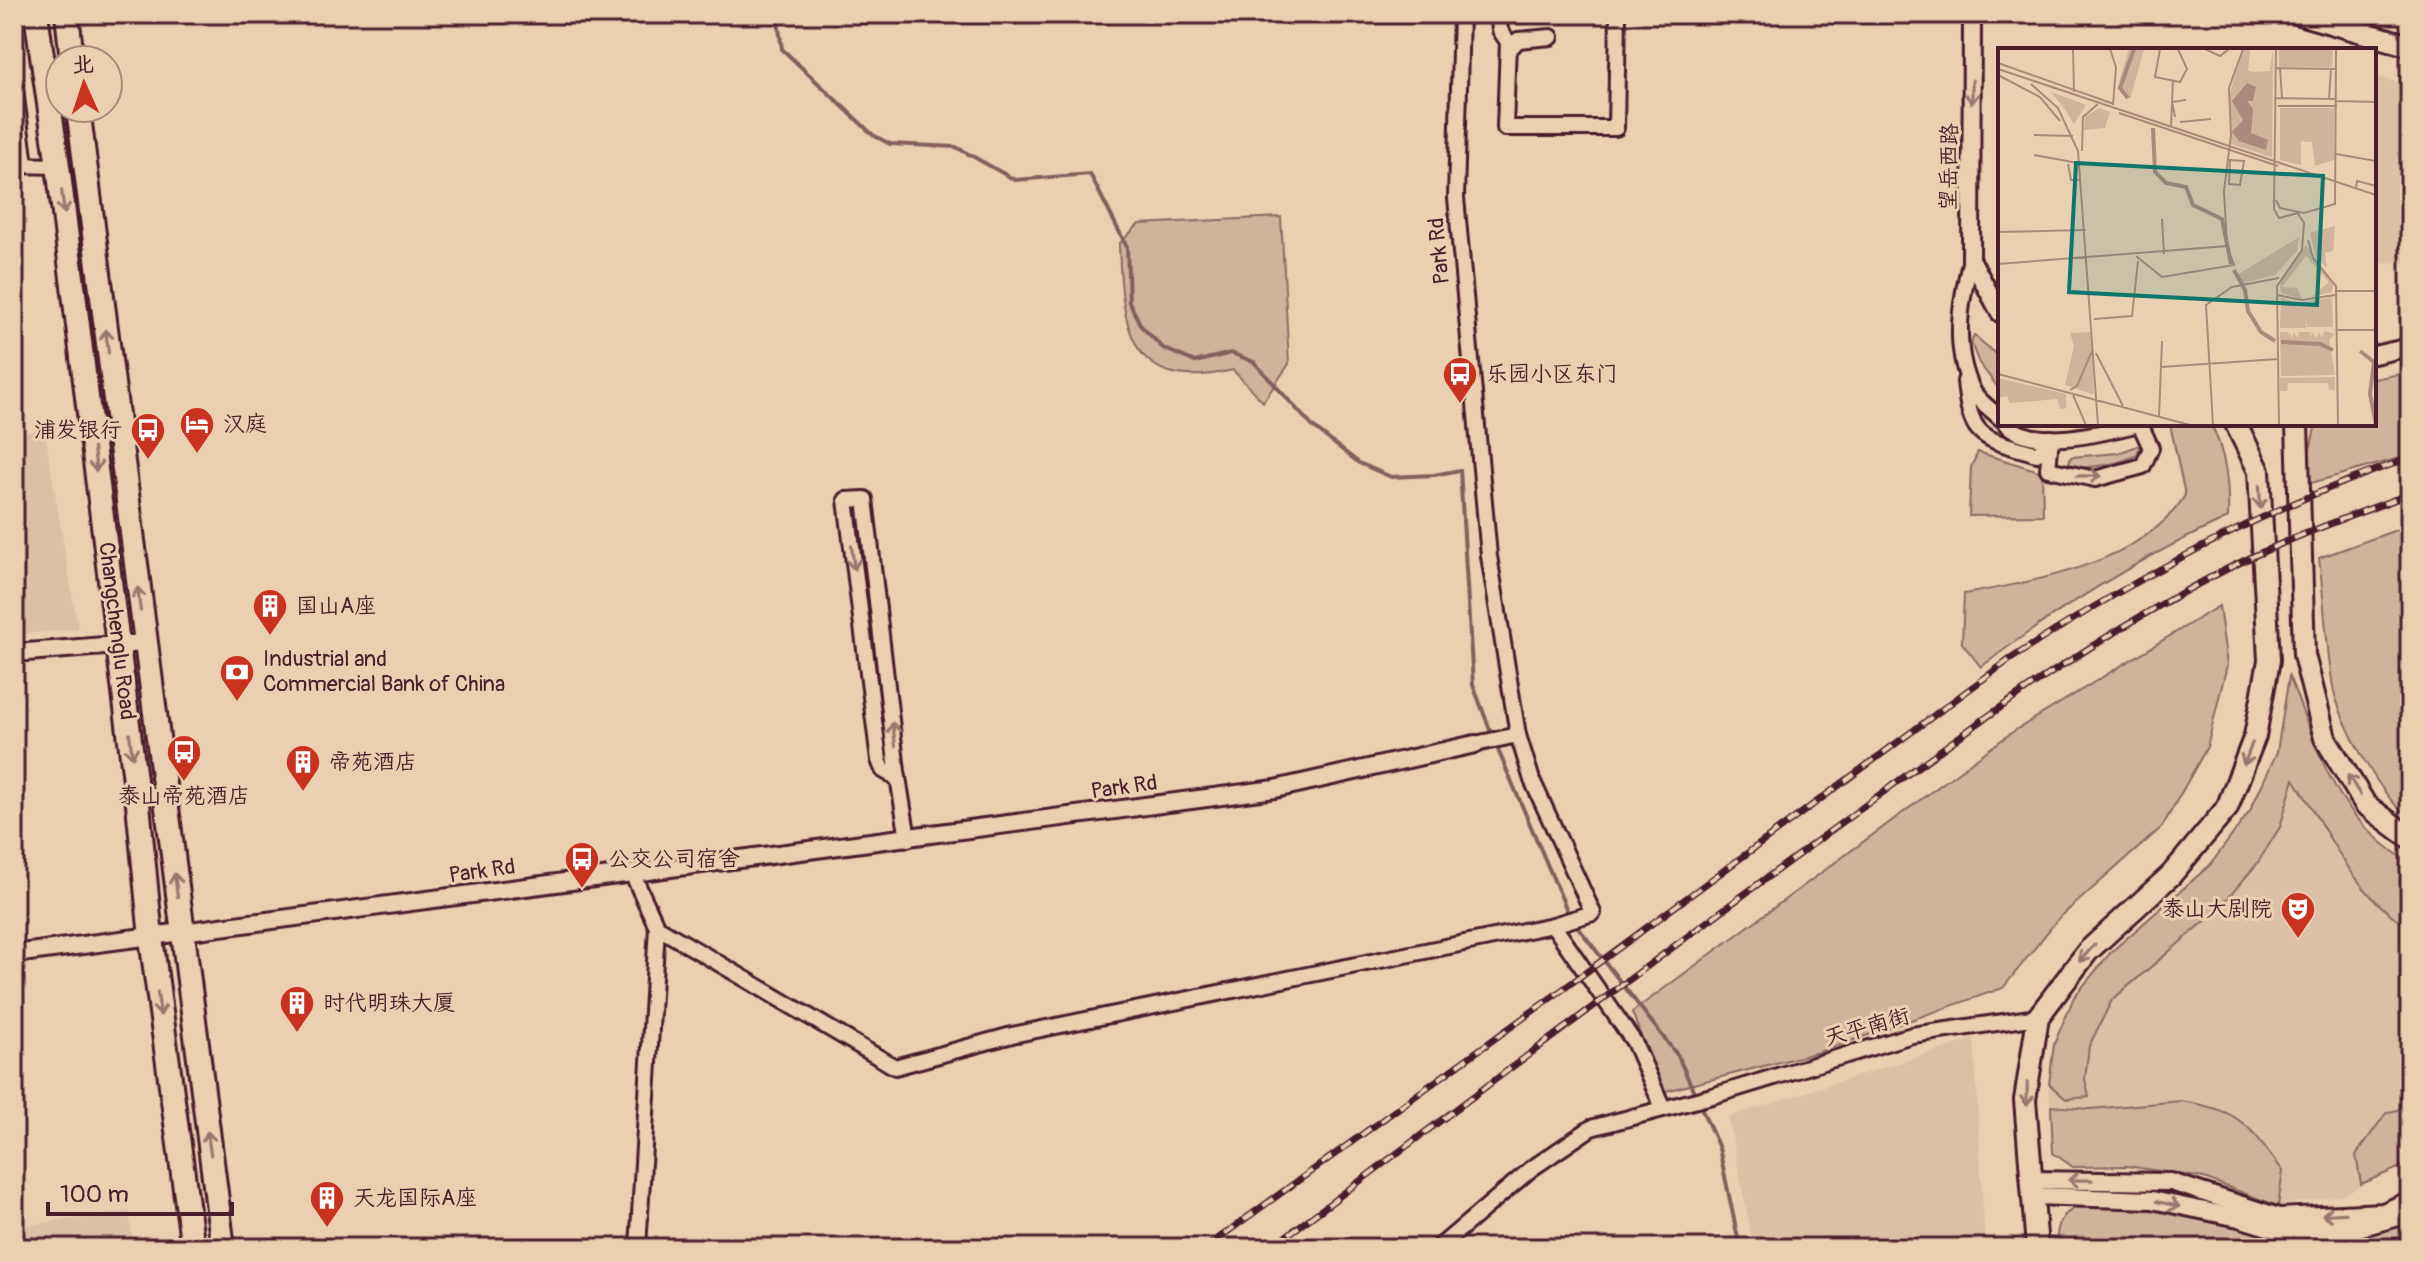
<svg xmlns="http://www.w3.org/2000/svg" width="2424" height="1262" font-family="Pangolin,'LXGW WenKai TC',sans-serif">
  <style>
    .built { fill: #dcc0a6 }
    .green { fill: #cfb39b; stroke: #8c6963; stroke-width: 2 }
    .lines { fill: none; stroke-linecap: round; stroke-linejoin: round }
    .stream { stroke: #845f5c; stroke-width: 4 }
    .minor-casing { stroke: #4a1f2b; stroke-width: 20 }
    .tertiary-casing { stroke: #4a1f2b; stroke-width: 22 }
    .secondary-casing { stroke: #4a1f2b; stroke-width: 26 }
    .primary-casing { stroke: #4a1f2b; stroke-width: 28 }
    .minor { stroke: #eacfb1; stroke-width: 14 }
    .tertiary { stroke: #eacfb1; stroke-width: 16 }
    .secondary { stroke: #eacfb1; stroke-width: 20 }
    .primary { stroke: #eacfb1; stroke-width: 22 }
    .rail-casing { stroke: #4a1f2b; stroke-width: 7 }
    .rail { stroke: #eacfb1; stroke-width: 4; stroke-dasharray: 12; stroke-linecap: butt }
    .oneway { stroke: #9a776e }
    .labels { text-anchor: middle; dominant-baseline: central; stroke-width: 6; stroke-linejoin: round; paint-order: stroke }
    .street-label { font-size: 22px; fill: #4a1f2b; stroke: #eacfb1 }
    .poi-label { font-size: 22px; fill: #4a1f2b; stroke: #eacfb1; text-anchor: start }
    .inset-river { fill: none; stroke: #ab897c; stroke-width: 4 }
    .inset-road { fill: none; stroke: #aa897b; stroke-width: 2 }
    .view { fill: #0f766e; fill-opacity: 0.15; stroke: #0f766e; stroke-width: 4 }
    .inset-edge { fill: none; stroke: #4a1f2b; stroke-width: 4 }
  </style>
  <rect width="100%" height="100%" fill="#eacfb1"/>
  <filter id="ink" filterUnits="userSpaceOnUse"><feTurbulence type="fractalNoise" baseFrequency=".0125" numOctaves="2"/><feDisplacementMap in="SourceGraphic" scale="16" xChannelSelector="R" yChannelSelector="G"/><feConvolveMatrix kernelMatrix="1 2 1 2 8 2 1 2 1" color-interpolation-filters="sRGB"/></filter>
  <g filter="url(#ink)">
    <g class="built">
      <path d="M2374,75L2410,87V262L2374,264Z"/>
      <path d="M44,429L78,629L14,635V434Z"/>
      <path d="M2289,676L2314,744L2342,802L2380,844L2410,863V1163L2339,1196L2278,1206L2204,1178L2172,1170L2127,1166L2073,1167L2053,1153L2049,1084L2054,1044L2074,998L2111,952L2210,865L2250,811L2277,752Z"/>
      <path d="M1974,1039L1985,1248H1754L1728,1117Z"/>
      <path d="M129,1211L133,1248H14V1227Z"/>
    </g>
    <g class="green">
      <path d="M1281,217L1289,364L1263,402L1233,370C1128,395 1122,327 1119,244L1139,224Z"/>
      <path d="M1974,335L2000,358V390L1979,363L1971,343Z"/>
      <path d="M2410,372V455L2308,484L2309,453L2316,424H2374V379Z"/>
      <path d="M2170,424H2211C2226,454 2229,485 2228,518C2139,558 2058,608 1981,667L1962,643L1964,594C2034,582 2146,562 2185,495Z"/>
      <path d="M2140,445L2137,455C2115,466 2091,468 2067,468L2071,457L2118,453Z"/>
      <path d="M1978,452L2042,472L2043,515L1969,516L1971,467Z"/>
      <path d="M2410,525V818C2382,800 2339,720 2333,687C2326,644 2324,600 2319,558Z"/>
      <path d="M2219,606L2227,665L2207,747L2162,827L2058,919L2003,988L1819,1052L1662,1092L1632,1012L2011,733Z"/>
      <path d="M2289,676C2321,756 2332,814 2410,863V928C2353,894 2328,831 2294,779L2280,827L2257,864L2217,911L2112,1000L2089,1046L2085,1079L2089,1097L2066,1099L2049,1084L2054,1044L2074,997L2111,952L2210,865L2250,811L2277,752Z"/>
      <path d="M2181,1101C2242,1111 2248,1124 2283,1171L2278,1206L2204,1178L2127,1166L2073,1167L2053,1153L2051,1106L2090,1109Z"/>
      <path d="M2410,1106V1163L2361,1184L2356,1155L2386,1113Z"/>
      <path d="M2089,1205L2151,1206L2270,1236L2274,1248H2057C2055,1222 2063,1208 2089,1205Z"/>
      <path d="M2410,1216V1248H2359L2362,1233Z"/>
    </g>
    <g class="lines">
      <g class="stream">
        <path d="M777,14L782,49L873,135L890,144L956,147L1015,180L1090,174L1127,247L1129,302L1141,326L1163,348L1195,362L1231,353L1254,362L1313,427L1359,463L1391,477L1434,475L1460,470L1473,685L1492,735"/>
        <path d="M1495,743L1569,915"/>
        <path d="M1574,922L1678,1056L1719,1148L1740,1248"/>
      </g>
      <g class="minor-casing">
        <g id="minor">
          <path d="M1461,14L1456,198L1489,556L1518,735L1475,744"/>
          <path d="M1498,14L1500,30L1508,42L1505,128H1616L1618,14"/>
          <path d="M1508,51L1518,40L1551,37"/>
          <path d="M14,83L25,164"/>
          <path d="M14,165L58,166"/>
          <path d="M1971,259C1960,303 1952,348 1973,391C1978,401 1992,410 2000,418"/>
          <path d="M1965,381C1970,441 1984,438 2037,454L2051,438"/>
          <path d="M2006,424C2035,452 2105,432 2139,424"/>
          <path d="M2051,438L2048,469L2095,479L2143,466L2151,448L2140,424"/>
          <path d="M898,779L883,770L879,760L846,500L865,499L897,771L908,839"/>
          <path d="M633,875L657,927L895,1067L1012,1035L1553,925L1593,913L1532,780L1518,735"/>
          <path d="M1553,925L1634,1042L1663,1108"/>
          <path d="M638,1248L657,927"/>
          <path d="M1438,1248L1531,1169L1591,1128L1712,1096L1912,1035L2038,1017"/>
        </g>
      </g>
      <g class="tertiary-casing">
        <g id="tertiary">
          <path d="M1972,14L1971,259L2000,313"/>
          <path d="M2374,355L2410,347"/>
          <path d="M14,653L144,643"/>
          <path d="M14,954L1275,789L1475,744"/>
          <path d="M2032,1180L2171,1182L2279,1217L2383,1212L2410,1200"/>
          <path d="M2034,1196L2152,1200L2239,1218L2281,1231L2358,1228L2410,1214"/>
        </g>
      </g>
      <g class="secondary-casing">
        <g id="secondary">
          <path d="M2299,14L2410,46"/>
          <path d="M2297,424L2304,655L2325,738L2365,804L2410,838"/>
          <path d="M2037,1248L2025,1100L2038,1017L2088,951L2171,875L2227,808L2255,736L2269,660L2259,471L2236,424"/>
        </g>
      </g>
      <g class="primary-casing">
        <g id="primary">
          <path d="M36,14L58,166L138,804L151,938L193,1248"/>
          <path d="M67,14L72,60"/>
          <path d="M78,108L223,1248"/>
        </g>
      </g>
      <use href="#minor" class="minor"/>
      <use href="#tertiary" class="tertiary"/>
      <use href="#secondary" class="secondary"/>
      <use href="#primary" class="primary"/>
      <g class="rail-casing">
        <g id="rail">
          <path d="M1205,1248L1566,987L2009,660C2136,577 2266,507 2410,458"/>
          <path d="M1270,1248C1445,1118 1619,986 1795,857C1936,754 2075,645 2231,567C2289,538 2350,516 2410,494"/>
        </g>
      </g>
      <use href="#rail" class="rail"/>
    </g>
    <defs><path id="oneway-shaft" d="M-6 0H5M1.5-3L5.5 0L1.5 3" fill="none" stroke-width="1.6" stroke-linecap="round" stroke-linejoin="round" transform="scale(2)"/></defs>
    <g class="oneway">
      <use href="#oneway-shaft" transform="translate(1972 92) rotate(91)"/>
      <use href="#oneway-shaft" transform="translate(63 202) rotate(83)"/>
      <use href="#oneway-shaft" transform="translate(107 341) rotate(-97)"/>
      <use href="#oneway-shaft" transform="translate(95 460) rotate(83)"/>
      <use href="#oneway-shaft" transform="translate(2089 476) rotate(1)"/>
      <use href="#oneway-shaft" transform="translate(2260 497) rotate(87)"/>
      <use href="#oneway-shaft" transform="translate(853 558) rotate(83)"/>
      <use href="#oneway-shaft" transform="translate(139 599) rotate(-97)"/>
      <use href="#oneway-shaft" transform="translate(894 734) rotate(-97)"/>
      <use href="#oneway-shaft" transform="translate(131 746) rotate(83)"/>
      <use href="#oneway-shaft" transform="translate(2248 754) rotate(111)"/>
      <use href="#oneway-shaft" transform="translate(2354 785) rotate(-122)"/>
      <use href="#oneway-shaft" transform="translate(176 885) rotate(-97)"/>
      <use href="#oneway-shaft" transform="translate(2087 953) rotate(132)"/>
      <use href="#oneway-shaft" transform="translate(159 1004) rotate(82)"/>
      <use href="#oneway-shaft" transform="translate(2027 1094) rotate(91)"/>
      <use href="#oneway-shaft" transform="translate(209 1143) rotate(-98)"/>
      <use href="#oneway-shaft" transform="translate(2080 1180) rotate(-179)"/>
      <use href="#oneway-shaft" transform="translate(2168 1204) rotate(12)"/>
      <use href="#oneway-shaft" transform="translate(2334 1214) rotate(177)"/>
    </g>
  </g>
  <defs>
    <g id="bus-pin" transform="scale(1.8)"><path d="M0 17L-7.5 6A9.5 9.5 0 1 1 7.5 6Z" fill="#c8321e" stroke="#eacfb1"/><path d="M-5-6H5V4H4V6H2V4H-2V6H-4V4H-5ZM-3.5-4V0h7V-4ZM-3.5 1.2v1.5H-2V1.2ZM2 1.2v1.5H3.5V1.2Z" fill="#fff"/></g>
    <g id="hotel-pin" transform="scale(1.8)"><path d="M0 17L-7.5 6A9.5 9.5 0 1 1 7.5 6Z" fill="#c8321e" stroke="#eacfb1"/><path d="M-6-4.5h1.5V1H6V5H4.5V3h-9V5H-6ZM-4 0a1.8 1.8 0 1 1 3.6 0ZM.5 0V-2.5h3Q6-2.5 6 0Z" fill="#fff"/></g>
    <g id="building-pin" transform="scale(1.8)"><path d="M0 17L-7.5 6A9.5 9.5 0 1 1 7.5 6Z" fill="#c8321e" stroke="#eacfb1"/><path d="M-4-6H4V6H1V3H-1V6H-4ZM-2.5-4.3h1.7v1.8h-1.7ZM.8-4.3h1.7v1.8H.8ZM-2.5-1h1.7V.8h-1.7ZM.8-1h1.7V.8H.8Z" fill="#fff"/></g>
    <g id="bank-pin" transform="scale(1.8)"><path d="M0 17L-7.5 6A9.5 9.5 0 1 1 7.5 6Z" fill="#c8321e" stroke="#eacfb1"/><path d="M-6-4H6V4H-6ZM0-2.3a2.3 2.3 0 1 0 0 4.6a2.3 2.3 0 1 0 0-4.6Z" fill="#fff"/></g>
    <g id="theatre-pin" transform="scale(1.8)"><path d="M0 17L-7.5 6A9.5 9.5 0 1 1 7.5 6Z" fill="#c8321e" stroke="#eacfb1"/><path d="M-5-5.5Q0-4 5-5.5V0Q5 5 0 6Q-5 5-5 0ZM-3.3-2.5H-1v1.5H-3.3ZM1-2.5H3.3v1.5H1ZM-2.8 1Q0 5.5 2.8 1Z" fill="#fff"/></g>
  </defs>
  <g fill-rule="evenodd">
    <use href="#bus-pin" x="1460" y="374"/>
    <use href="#hotel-pin" x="197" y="424"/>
    <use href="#bus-pin" x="148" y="430"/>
    <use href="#building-pin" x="270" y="606"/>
    <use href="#bank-pin" x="237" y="672"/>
    <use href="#bus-pin" x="184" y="752"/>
    <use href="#building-pin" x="303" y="762"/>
    <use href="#bus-pin" x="582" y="859"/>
    <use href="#theatre-pin" x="2298" y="909"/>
    <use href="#building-pin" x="297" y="1003"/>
    <use href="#building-pin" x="327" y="1198"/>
  </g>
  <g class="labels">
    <g class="street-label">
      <text transform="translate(1949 167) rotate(-89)">望岳西路</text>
      <text transform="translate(1439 251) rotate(-95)">Park Rd</text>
      <text transform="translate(117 631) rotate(83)">Changchenglu Road</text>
      <text transform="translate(1124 787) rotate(-8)">Park Rd</text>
      <text transform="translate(482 871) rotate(-8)">Park Rd</text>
      <text transform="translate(1867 1027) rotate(-16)">天平南街</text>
    </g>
    <g class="poi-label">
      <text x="1486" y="374">乐园小区东门</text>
      <text x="223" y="424">汉庭</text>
      <text x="122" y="430" text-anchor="end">浦发银行</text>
      <text x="296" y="606">国山A座</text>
      <text x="263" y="659">Industrial and<tspan x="263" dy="25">Commercial Bank of China</tspan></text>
      <text x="329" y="762">帝苑酒店</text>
      <text x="184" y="796" text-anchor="middle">泰山帝苑酒店</text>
      <text x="608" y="859">公交公司宿舍</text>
      <text x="2272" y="909" text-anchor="end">泰山大剧院</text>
      <text x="323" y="1003">时代明珠大厦</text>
      <text x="353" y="1198">天龙国际A座</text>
    </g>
  </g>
  <g transform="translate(1998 48)">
    <rect width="378" height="378" fill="#eacfb1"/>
    <path d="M131,1H146L132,52L121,34ZM245,1H252L250,23L256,24L272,23L275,1L274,109L233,96L232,45ZM281,1H335L334,19H281ZM53,44L88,57L76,76L66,60ZM101,60L112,64L107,80L86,82L87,69ZM282,60H336V112L317,118L314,94L303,93V117L282,112ZM337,178L335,203L327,205L329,219L318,211L312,185ZM301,189L299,203L277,227L242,236L239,227ZM308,197L335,235L334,244L313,249L331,234L308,208L284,239L299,240L304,251L283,245L282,233ZM334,249L335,279H309L306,254ZM283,250L308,259V280H282ZM327,283L337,286L331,292L337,327L283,328L282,284H290V290L291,284L294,290L296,284L299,290L301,284H312L313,290L314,284L318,290L322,284L323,290ZM93,284L96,345L94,346L67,337L76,298L72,285ZM337,329V342H331L330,335H290L289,343H282V330ZM0,330L68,346V360L62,361L59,351L12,355L9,348L0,350Z" fill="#cfb39b"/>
    <path d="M249,35L258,39L255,53H249L255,61L253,85L270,92L268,102L241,93L234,84L245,72L234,53Z" fill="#ab897c"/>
    <path class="inset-river" d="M130,50L122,40L136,1M155,80L157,124L168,135L188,139L195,157L224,171L233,216M236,222L247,242L250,263L263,284L277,293M283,294L322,296L335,302M362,303L376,314L372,346L378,377"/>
    <path class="inset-road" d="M75,1L76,44M112,1L118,19L115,57M162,1L157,29L182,34L189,21L180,1M207,1L222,8L231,1M278,1L276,161L281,170L300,165M0,15L116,56M278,20L337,21M282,20L284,50M0,21L378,147M0,27L42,49L62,73M33,36L60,60L80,103L100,377M278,50L338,51M331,51L333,21M338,53L378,54M280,58H339M121,65L280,118M177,69L174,54L188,52M182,74L213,71M173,78L175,32M36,87L75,88M84,103L85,69L100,56M338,106L378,113M36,107L80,115M232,112L246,113L242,137L231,136ZM70,116L73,132H83M358,139L359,133L378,138M278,152L282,160L306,165L337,156L338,1M164,171L166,206M0,184L88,182M310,192L315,210L338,238L340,377M138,208L164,229L236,217L229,198M0,216L229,198L226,143L233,87L231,40L245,1M338,243H378M279,247L304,252L337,247M96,271L134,268L140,213M339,282H378M98,305L125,358M163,319L280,311M378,325V362M0,326L192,377M72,342L79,338L94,303M75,347L88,377M161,368L164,293M215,377L208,257L234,239L281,230M281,377L279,238L304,202L306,175L299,164"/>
    <path class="view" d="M78,115L325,128L319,257L71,244Z"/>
    <rect width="378" height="378" class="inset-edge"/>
  </g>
  <rect width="2424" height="1262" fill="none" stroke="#eacfb1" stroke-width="48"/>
  <rect x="24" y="24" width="2376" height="1214" fill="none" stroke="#4a1f2b" stroke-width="3" filter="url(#ink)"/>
  <g transform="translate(84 84) rotate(357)"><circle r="38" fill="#eacfb1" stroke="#aa897b" stroke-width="2"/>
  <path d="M0-6L14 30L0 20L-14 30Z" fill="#c8321e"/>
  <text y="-12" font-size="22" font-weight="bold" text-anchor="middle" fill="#4a1f2b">北</text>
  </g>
  <path d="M48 1202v12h184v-12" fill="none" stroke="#4a1f2b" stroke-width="4"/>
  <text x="60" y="1202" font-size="24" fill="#4a1f2b" stroke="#eacfb1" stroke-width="6" paint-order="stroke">100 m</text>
</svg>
